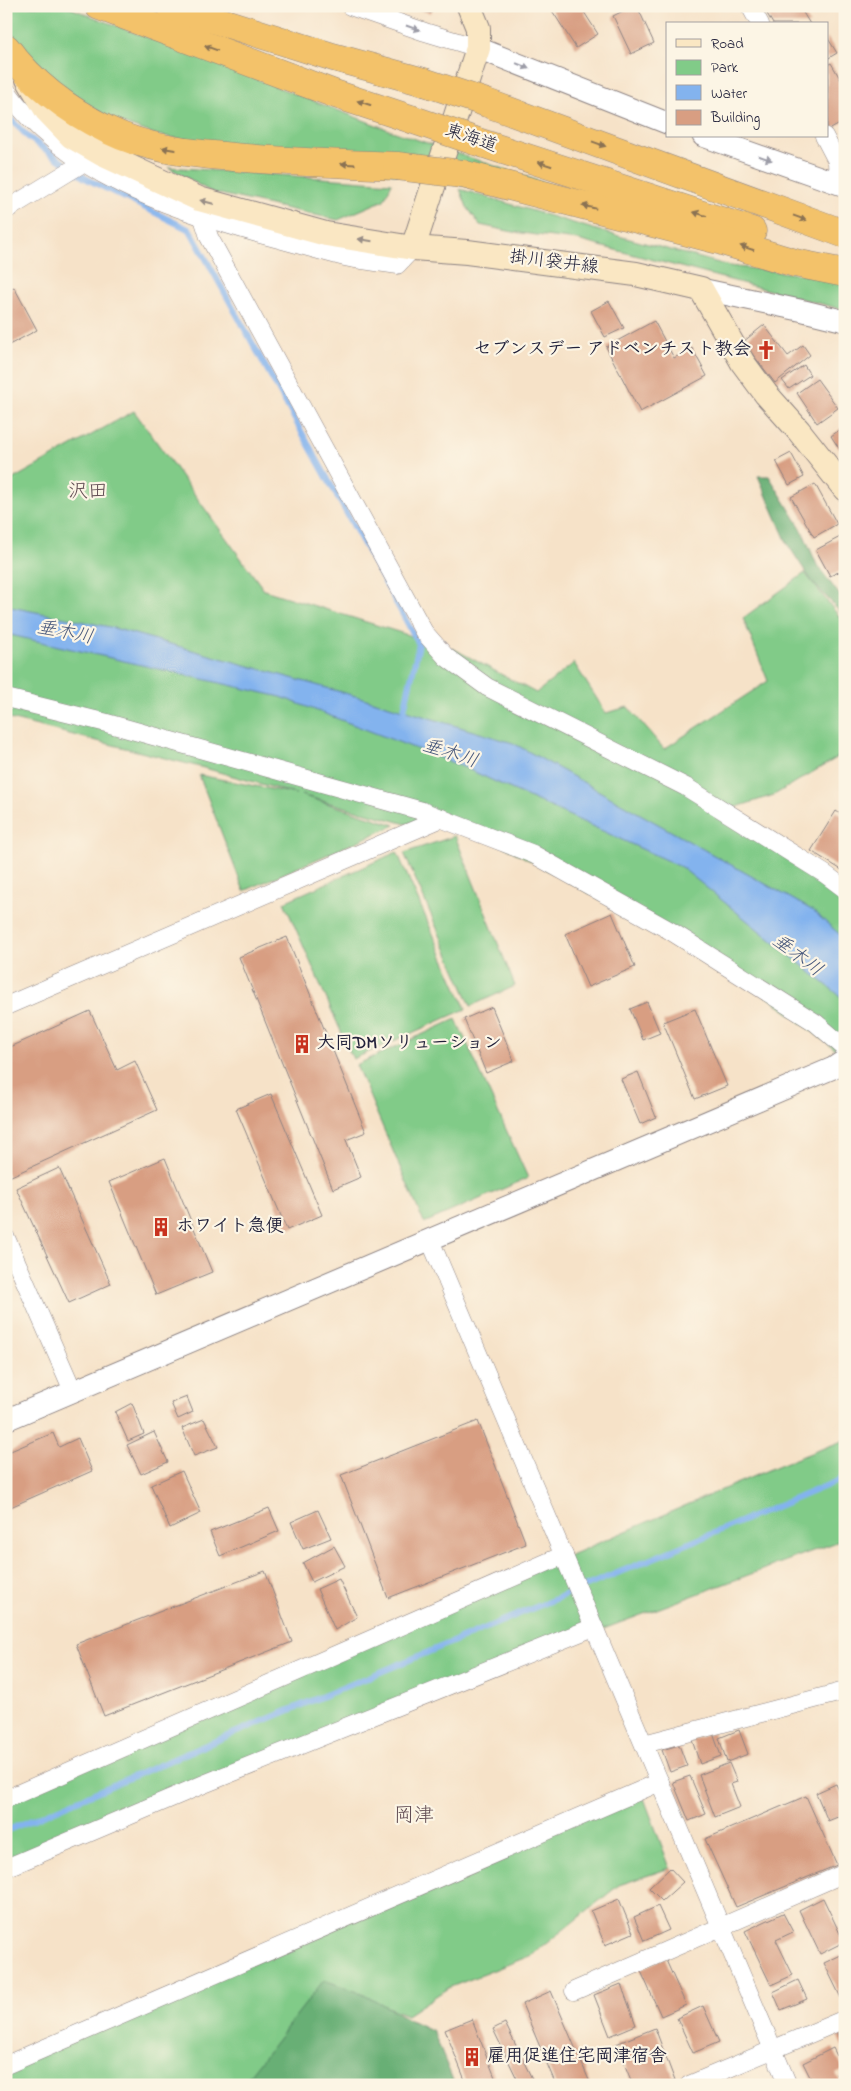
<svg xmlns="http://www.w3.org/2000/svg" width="851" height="2091" font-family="'Indie Flower','Klee One',sans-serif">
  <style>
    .green { fill: #81cb88; stroke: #527662 }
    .forest { fill: #68af74; stroke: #456858 }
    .water { fill: #83b3ee; stroke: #526a94 }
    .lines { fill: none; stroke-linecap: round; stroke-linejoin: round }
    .stream { stroke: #83b3ee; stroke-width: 6 }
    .building { fill: #d89e82 }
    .minor-casing { stroke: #8c8282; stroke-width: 19 }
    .tertiary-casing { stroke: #8c8282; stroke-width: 23 }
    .secondary-casing { stroke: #8c8282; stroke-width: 26 }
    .trunk-casing { stroke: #8c8282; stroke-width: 29 }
    .minor { stroke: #fff; stroke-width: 18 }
    .tertiary { stroke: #fff; stroke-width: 21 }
    .secondary { stroke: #fae7c3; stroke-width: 24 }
    .trunk { stroke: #f3c26a; stroke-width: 28 }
    .trunk-bridge-casing { stroke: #8c8282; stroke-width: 29; stroke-linecap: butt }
    .trunk-bridge { stroke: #f3c26a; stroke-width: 28 }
    .oneway { fill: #9c9ca7 }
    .oneway2 { fill: #8a7252 }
    .oneway3 { fill: #998e86 }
    .labels { text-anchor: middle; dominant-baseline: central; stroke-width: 4.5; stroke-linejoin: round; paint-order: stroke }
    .street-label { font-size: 18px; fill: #22223b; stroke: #fcf5e5 }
    .poi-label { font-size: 18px; font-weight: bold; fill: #22223b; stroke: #fcf5e5; text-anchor: start }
    .water-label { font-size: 19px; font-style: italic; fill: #44557a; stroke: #fcf5e5 }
    .quarter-label { font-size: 20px; fill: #624d54; stroke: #fcf5e5 }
  </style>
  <rect width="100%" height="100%" fill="#fcf5e5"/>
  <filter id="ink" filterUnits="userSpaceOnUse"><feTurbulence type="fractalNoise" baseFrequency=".02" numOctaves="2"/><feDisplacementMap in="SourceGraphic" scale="10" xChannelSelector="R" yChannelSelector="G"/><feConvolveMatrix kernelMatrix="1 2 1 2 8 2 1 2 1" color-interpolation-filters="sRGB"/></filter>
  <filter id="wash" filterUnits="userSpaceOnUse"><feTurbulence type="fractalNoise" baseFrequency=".0096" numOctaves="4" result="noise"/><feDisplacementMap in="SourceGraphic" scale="20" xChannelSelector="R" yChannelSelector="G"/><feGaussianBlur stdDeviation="1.12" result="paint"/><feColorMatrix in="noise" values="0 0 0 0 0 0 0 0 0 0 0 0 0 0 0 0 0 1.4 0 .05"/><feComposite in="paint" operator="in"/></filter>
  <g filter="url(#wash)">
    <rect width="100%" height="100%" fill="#f6e2c8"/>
    <g class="green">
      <path d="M6,6H65L392,131L632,213L157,135L113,120L67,91L31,61L6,28Z"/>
      <path d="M168,167L392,183L384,200L338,220L211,192Z"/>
      <path d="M460,189L600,231L730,266L832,278L845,283V310L577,240L513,232L480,225L467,207Z"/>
      <path d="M134,411L264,590L456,650L536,693L574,663L606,713L628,707L664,749L768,681L743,618L805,573L845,624V753L774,795L724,811L845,890V1057L741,976L443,813L406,824L301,795L395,825L244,891L199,775L296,794L208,769L6,718V483Z"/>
      <path d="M455,836L515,986L471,1006L404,853Z"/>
      <path d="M397,852L466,1009L353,1059L284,902Z"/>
      <path d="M456,1019L528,1178L424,1223L356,1065Z"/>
      <path d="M845,1440V1539L418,1698L6,1861V1798L782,1464Z"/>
      <path d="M641,1790L670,1868L619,1885L532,1955L448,1988L407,2015L382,2005L364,1994L248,2077L233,2085H6V2070Z"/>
    </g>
    <g class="forest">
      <path d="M758,476H769L801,528L817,565L845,602V617L813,583L788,545Z"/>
      <path d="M324,1980L364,1994L412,2021L433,2031L455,2085H233L248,2077Z"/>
    </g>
    <path class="water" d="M6,606L110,627L366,699L513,743L812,910L845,939V1000L681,867L461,766L281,697L6,634Z"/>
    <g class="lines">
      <g class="stream">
        <path d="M6,114L28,137L85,178L190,230L419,644L402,719"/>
        <path d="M6,1831L201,1747L845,1478"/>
      </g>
    </g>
    <g id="blocks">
      <g class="building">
        <path d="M417,6H433L431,13L416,9Z"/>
        <path d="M555,6H594L584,12L598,34L576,48L551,9Z"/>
        <path d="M633,6H637L654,43L631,54L613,16Z"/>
        <path d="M772,6H799L810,24H773L765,10Z"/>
        <path d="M827,37L837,53L827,59Z"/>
        <path d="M831,63L845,87V121L829,130L827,126V65Z"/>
        <path d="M14,287L37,330L9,345L6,340V291Z"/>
        <path d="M609,301L624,328L605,337L591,311Z"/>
        <path d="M654,321L674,358L692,348L707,376L640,412L606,347Z"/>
        <path d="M764,325L788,356L803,345L810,355L775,383L743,342Z"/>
        <path d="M804,365L810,375L789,389L782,380Z"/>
        <path d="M817,379L838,408L817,423L797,393Z"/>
        <path d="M845,426V452L842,453L831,436Z"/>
        <path d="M791,453L804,477L789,485L776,461Z"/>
        <path d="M815,484L837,524L814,537L791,497Z"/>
        <path d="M840,537L845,546V569L830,576L816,550Z"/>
        <path d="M836,811L845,817V872L811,851Z"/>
        <path d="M612,913L635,967L588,987L565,934Z"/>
        <path d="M287,937L366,1132L346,1140L361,1177L333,1189L239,957Z"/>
        <path d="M647,1002L660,1033L643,1040L630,1009Z"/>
        <path d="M492,1007L514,1061L486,1073L464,1019Z"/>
        <path d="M695,1009L727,1086L695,1099L663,1022Z"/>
        <path d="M90,1011L117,1070L135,1061L157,1110L9,1177L6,1171V1049Z"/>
        <path d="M638,1072L656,1117L640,1124L621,1079Z"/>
        <path d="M271,1094L322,1215L287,1230L236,1109Z"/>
        <path d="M165,1158L212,1272L156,1295L109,1182Z"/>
        <path d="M59,1168L111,1284L69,1303L16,1188Z"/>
        <path d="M187,1397L193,1412L178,1419L171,1403Z"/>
        <path d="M132,1403L144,1434L128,1441L115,1412Z"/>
        <path d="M204,1419L218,1447L194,1456L182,1428Z"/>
        <path d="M478,1421L526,1544L388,1598L341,1475Z"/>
        <path d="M154,1432L168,1462L141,1474L127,1445Z"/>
        <path d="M53,1433L59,1447L78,1438L92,1471L6,1509V1453Z"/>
        <path d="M182,1471L201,1513L170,1528L151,1485Z"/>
        <path d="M269,1508L279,1531L220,1556L210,1532Z"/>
        <path d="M318,1510L331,1538L303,1549L291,1522Z"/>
        <path d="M334,1546L345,1566L312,1582L303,1563Z"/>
        <path d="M265,1571L292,1642L104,1716L76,1644Z"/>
        <path d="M339,1579L357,1617L335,1630L317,1589Z"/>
        <path d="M739,1730L748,1754L727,1762L719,1738Z"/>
        <path d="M713,1733L721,1756L700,1764L692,1740Z"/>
        <path d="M679,1745L687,1766L670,1772L662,1750Z"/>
        <path d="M729,1763L737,1782L731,1784L740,1807L715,1817L699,1775Z"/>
        <path d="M690,1776L706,1814L689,1821L673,1782Z"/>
        <path d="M836,1784L845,1803V1814L828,1821L816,1793Z"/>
        <path d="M806,1796L837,1865L736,1907L705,1839Z"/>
        <path d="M670,1868L683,1882L662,1901L649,1888Z"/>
        <path d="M823,1898L844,1942L820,1954L799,1910Z"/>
        <path d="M619,1899L633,1933L605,1945L591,1911Z"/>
        <path d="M658,1906L669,1930L644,1941L634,1917Z"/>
        <path d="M783,1913L793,1932L776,1940L793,1975L771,1985L745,1931Z"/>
        <path d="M841,1955L845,1962V1998L842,2000L824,1963Z"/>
        <path d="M665,1958L686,2005L661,2016L640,1969Z"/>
        <path d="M798,1980L807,1999L781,2010L773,1992Z"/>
        <path d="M621,1984L636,2025L610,2036L594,1995Z"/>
        <path d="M551,1991L591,2085H556L522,2004Z"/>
        <path d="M703,2006L719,2042L693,2053L677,2018Z"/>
        <path d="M472,2019L498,2085H467L445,2030Z"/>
        <path d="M505,2023L535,2085H520L493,2029Z"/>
        <path d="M845,2027V2050L836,2031Z"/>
        <path d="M655,2028L675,2081L665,2085H633L616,2044Z"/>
        <path d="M833,2048L844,2070L836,2074L842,2085H814L803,2063Z"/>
      </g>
    </g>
  </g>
  <g filter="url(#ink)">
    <use href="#blocks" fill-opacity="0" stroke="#8c8282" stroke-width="1"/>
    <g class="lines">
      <g class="minor-casing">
        <g id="minor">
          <path d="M350,6L425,32L478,48"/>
          <path d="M750,6L760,24"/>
          <path d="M6,90C66,174 169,209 264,235C291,242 318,250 345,257C362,261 380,262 397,265L413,248"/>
          <path d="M824,136L837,161L838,184"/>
          <path d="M6,210L83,163"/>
          <path d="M203,218L209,237L424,632L446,657L487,687L686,787L825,874L845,889"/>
          <path d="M6,698L103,722L422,811L533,854L669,930L816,1023L845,1048"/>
          <path d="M6,1006L442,818"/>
          <path d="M6,1238L73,1391"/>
          <path d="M430,1240L788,2085"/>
          <path d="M644,1744L845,1691"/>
          <path d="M6,1799L564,1555"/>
          <path d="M6,1868L204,1784L594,1627"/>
          <path d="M574,1991L845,1873"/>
          <path d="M6,2065L660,1782"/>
          <path d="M689,2085L845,2019"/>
        </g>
      </g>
      <g class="tertiary-casing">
        <g id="tertiary">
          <path d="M478,48L667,123"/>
          <path d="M703,136L845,186"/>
          <path d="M701,289L804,311L845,321"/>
          <path d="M6,1420L833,1068L845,1060"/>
        </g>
      </g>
      <g class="secondary-casing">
        <g id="secondary">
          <path d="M28,79L47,111L71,136L102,154L199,199L326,234L413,248L467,252L636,274L701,289L743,363L766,394L799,431L845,489"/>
          <path d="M413,248L478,48V28L469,6"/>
        </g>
      </g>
      <g class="trunk-casing">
        <g id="trunk">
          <path d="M99,6L335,94L411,119"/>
          <path d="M171,6L333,57L424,82"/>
          <path d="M6,48C32,83 69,111 108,130C150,151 199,154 245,158C296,162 346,164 397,166"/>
          <path d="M487,103L845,234"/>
          <path d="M475,141L752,231"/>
          <path d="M462,174L722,241L795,263L845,273"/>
        </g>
      </g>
      <use href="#minor" class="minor"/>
      <use href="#tertiary" class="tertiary"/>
      <use href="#secondary" class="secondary"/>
      <use href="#trunk" class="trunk"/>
      <g class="trunk-bridge-casing">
        <g id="trunk-bridge">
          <path d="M424,82L487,103"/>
          <path d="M411,119L475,141"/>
          <path d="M397,166L462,174"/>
        </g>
      </g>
      <use href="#trunk-bridge" class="trunk-bridge"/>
    </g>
    <defs><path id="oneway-solid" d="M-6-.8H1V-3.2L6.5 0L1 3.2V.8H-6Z" transform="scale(1.25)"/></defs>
    <g class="oneway">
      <use href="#oneway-solid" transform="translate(413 28) rotate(19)"/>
      <use href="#oneway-solid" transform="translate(523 66) rotate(22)"/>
      <use href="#oneway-solid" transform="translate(765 158) rotate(19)"/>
    </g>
    <g class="oneway2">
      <use href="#oneway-solid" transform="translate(211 48) rotate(-160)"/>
      <use href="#oneway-solid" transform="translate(364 103) rotate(-162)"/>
      <use href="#oneway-solid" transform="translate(599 144) rotate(20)"/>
      <use href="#oneway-solid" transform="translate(169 149) rotate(-170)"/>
      <use href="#oneway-solid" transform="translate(348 164) rotate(-177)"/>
      <use href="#oneway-solid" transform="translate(545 164) rotate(-162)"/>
      <use href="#oneway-solid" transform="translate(589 207) rotate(-166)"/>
      <use href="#oneway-solid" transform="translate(700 214) rotate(-162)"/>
      <use href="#oneway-solid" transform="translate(800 218) rotate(20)"/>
      <use href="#oneway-solid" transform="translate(747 248) rotate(-163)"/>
    </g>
    <g class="oneway3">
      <use href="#oneway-solid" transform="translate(207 202) rotate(-165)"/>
      <use href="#oneway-solid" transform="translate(365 240) rotate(-171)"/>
    </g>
  </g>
  <defs>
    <g id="church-bare" transform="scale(1.5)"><path d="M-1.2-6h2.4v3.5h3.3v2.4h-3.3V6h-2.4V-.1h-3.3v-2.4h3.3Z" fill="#c8321e" stroke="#fcf5e5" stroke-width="2.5" paint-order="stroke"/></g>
    <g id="building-bare" transform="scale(1.5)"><path d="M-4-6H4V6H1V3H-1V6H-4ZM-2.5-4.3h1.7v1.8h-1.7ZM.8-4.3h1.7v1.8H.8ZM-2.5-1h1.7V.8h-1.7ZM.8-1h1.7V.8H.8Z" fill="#c8321e" stroke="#fcf5e5" stroke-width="2.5" paint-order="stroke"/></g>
  </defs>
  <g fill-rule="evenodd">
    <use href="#church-bare" x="766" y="350"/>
    <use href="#building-bare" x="302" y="1044"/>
    <use href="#building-bare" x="161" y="1227"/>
    <use href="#building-bare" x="472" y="2057"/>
  </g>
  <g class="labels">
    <g class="street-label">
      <text transform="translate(471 139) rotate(19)">東海道</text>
      <text transform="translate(554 263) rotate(7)">掛川袋井線</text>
    </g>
    <g class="poi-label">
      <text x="751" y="350" text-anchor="end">セブンスデー アドベンチスト教会</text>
      <text x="317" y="1044">大同DMソリューション</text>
      <text x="176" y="1227">ホワイト急便</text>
      <text x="487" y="2057">雇用促進住宅岡津宿舎</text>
    </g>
    <g class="water-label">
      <text transform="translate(65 633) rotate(11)">垂木川</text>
      <text transform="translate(450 754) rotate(18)">垂木川</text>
      <text transform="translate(797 956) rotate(37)">垂木川</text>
    </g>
    <g class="quarter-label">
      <text x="88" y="492">沢田</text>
      <text x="414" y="1816">岡津</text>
    </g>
  </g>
  <rect width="851" height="2091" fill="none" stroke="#fcf5e5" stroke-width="25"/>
  <rect x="666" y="22" width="162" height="115" fill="#fcf5e5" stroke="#a5a1a1"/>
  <rect x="676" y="39" width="25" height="8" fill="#fae7c3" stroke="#a5a1a1"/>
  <text x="711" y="48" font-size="15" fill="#22223b">Road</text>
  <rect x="676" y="60" width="25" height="15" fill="#81cb88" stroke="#a5a1a1"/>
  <text x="711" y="72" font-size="15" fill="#22223b">Park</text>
  <rect x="676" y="85" width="25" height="15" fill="#83b3ee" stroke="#a5a1a1"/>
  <text x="711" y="98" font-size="15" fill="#22223b">Water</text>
  <rect x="676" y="110" width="25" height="15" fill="#d89e82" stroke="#a5a1a1"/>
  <text x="711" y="122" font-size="15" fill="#22223b">Building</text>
</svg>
